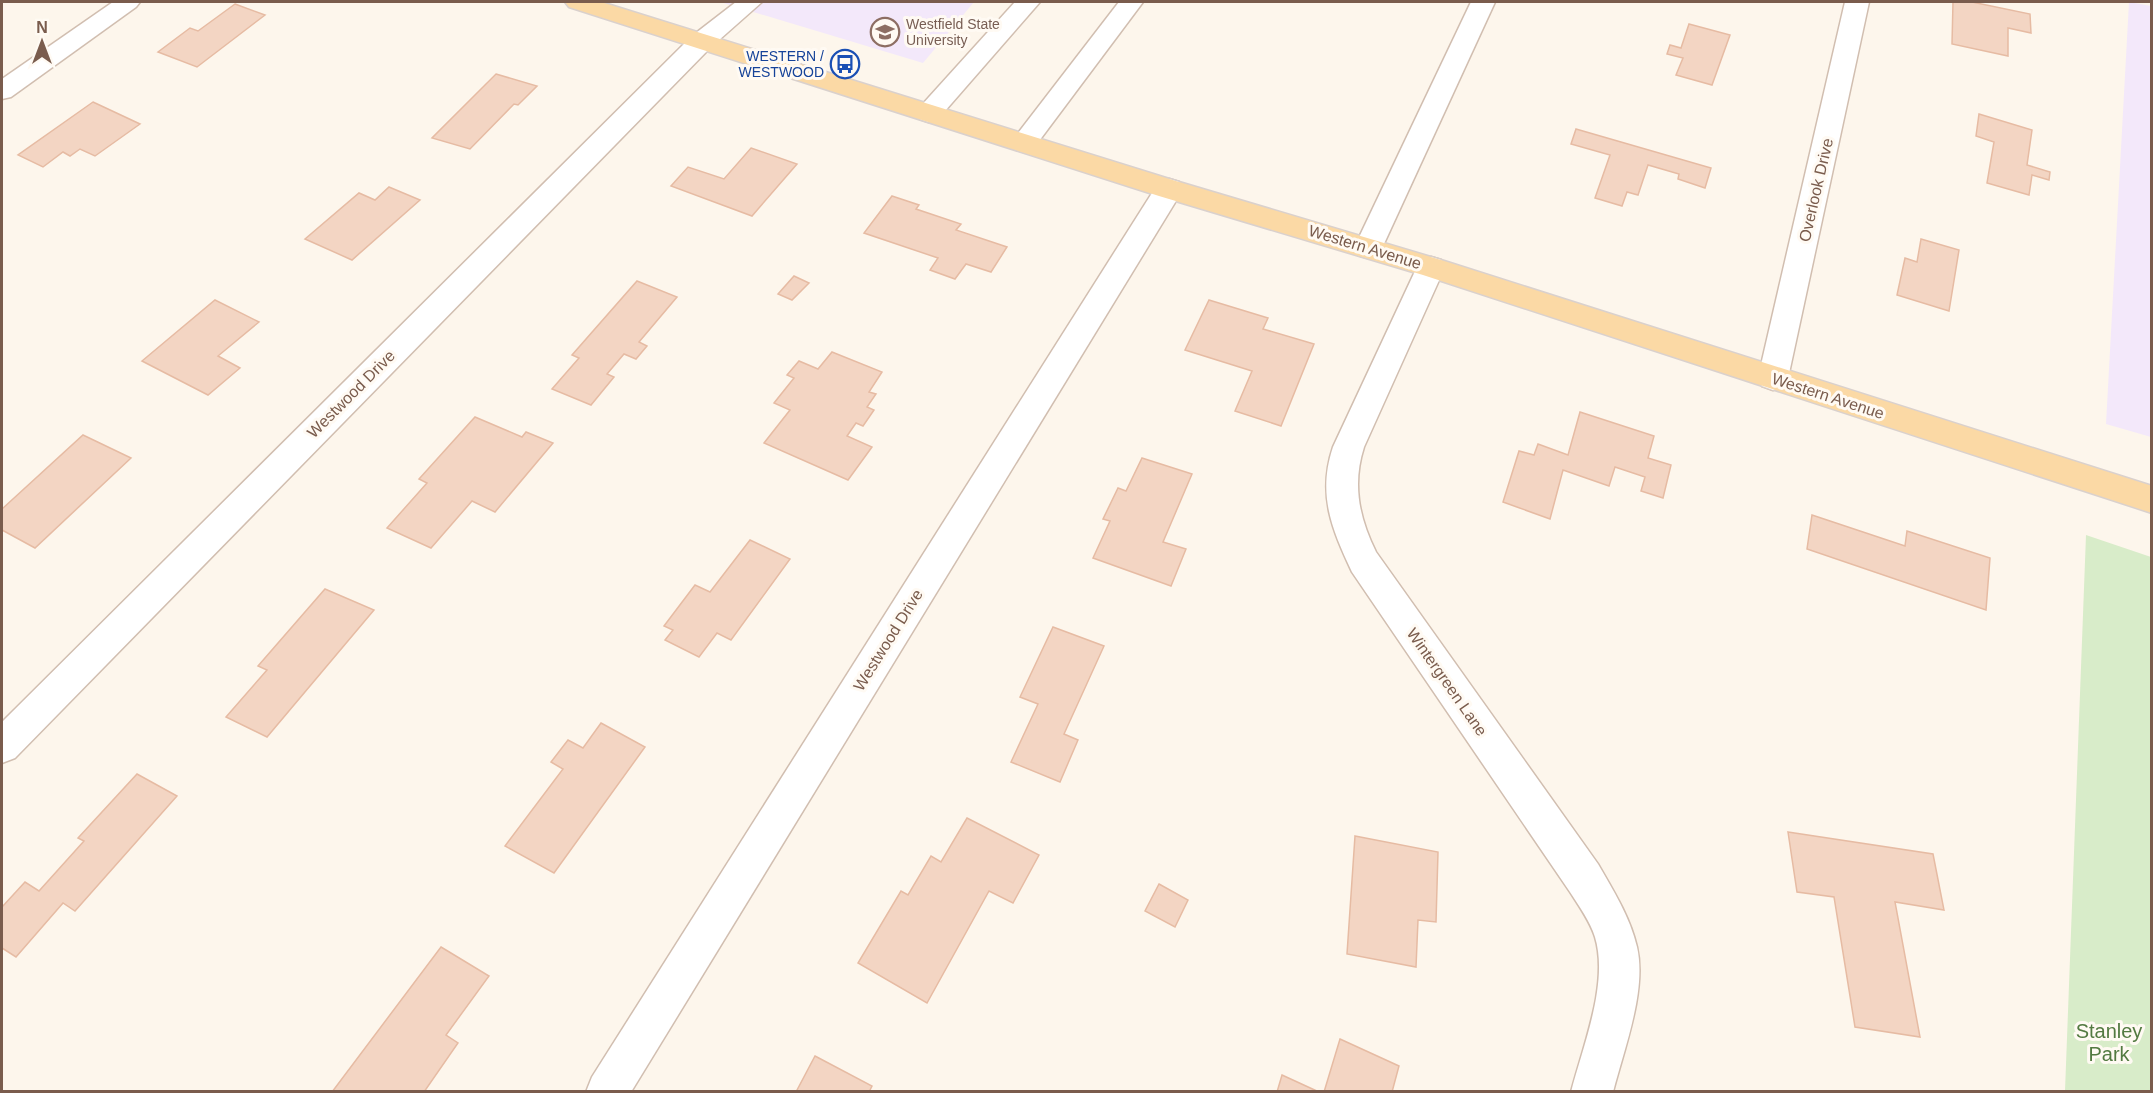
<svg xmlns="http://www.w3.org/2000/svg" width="2153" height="1093" font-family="Helvetica,sans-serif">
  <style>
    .education { fill: #f3e8fa }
    .green { fill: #d8ecc9 }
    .building { fill: #f3d5c3; stroke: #e6bba3; stroke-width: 1.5 }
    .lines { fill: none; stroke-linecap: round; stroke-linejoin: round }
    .minor-casing { stroke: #d1beb0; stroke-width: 3 }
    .major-casing { stroke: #dad1cd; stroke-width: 3 }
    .minor { fill: #fff; fill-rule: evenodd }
    .major { fill: #fbd9a5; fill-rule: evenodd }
    .labels { text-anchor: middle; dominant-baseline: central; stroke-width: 6; stroke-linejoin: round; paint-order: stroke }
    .far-education-label { font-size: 14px; fill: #785e54; stroke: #fffaf3; text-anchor: start }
    .far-transit-label { font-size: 14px; fill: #164399; stroke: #fffaf3; text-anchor: end }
    .street-label { font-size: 16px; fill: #7a5c4d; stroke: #fffaf3 }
    .near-park-label { font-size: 20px; fill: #537a41; stroke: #fffaf3 }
  </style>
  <rect width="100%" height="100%" fill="#fdf6ec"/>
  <g class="education">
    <path d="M720,2H974L923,63Z"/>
    <path d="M2129,2L2151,6V437L2106,424Z"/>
  </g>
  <path class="green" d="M2086,535L2151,557V1091H2065Z"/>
  <g class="building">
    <path d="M1953,2H1972L2030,14L2031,33L2008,28V56L1952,44Z"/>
    <path d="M235,4L265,15L197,67L158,52L190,28L198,31Z"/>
    <path d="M1689,24L1730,35L1712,85L1676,75L1683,58L1667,54L1670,45L1681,48Z"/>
    <path d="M496,74L537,86L518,105L514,104L470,149L432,138Z"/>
    <path d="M93,102L140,124L95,156L80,149L70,156L63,152L43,167L18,155Z"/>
    <path d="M1979,114L2032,130L2027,165L2050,172L2049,180L2032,175L2029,195L1987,183L1994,142L1976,136Z"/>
    <path d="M1576,129L1711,168L1705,188L1678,179L1679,174L1648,165L1638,195L1627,192L1622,206L1595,198L1610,155L1571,144Z"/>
    <path d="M751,148L797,164L752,216L671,186L688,167L724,179Z"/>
    <path d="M389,187L420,200L352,260L305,239L359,193L375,200Z"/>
    <path d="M892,196L919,205L916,209L961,224L956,230L1007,247L991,272L966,264L955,279L930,270L938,258L864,233Z"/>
    <path d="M1921,239L1959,250L1949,311L1897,295L1905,258L1917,262Z"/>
    <path d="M794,276L809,283L792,300L778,294Z"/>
    <path d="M637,281L677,297L639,342L647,346L636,359L624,354L607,374L614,377L591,405L552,389L579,358L572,355Z"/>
    <path d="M215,300L259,322L218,356L240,368L208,395L142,361Z"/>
    <path d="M1209,300L1268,318L1263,329L1314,344L1281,426L1235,411L1252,371L1185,350Z"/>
    <path d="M832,352L882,372L869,392L876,394L867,407L874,410L863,426L856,423L847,436L872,447L848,480L764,443L790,410L774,403L794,378L787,375L799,361L818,369Z"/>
    <path d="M1580,412L1654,436L1648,458L1671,465L1663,498L1641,491L1645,477L1615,467L1609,486L1563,470L1550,519L1503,502L1519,451L1534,455L1538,444L1568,455Z"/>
    <path d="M475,417L522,437L526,432L553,443L495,512L472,501L431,548L387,528L427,483L419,479Z"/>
    <path d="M83,435L131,458L35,548L2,530V509Z"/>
    <path d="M1142,458L1192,474L1163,542L1186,549L1171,586L1093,558L1110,521L1103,519L1118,488L1126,491Z"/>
    <path d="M1812,515L1905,546L1907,531L1990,558L1986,610L1807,549Z"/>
    <path d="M750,540L790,559L731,640L717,633L699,657L665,640L673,630L664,626L695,585L710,592Z"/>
    <path d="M325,589L374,610L267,737L226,717L267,670L258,666Z"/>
    <path d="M1053,627L1104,646L1064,734L1078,740L1060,782L1011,762L1038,704L1020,697Z"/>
    <path d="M601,723L645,747L554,873L505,846L563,769L551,762L568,740L583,748Z"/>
    <path d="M137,774L177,796L75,911L63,903L16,957L2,948V907L25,882L39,891L84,841L78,838Z"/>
    <path d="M967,818L1039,855L1013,903L989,891L927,1003L858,963L901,891L908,895L931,856L941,862Z"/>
    <path d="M1788,832L1933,854L1944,910L1895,902L1920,1037L1855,1027L1834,897L1797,892Z"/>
    <path d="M1355,836L1438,852L1436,922L1418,920L1416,967L1347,954Z"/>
    <path d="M1159,884L1188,900L1175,927L1145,911Z"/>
    <path d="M441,947L489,976L446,1035L458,1043L424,1092H332Z"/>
    <path d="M1340,1039L1399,1066L1392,1092H1324Z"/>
    <path d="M815,1056L872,1086L869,1092H796Z"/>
    <path d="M1282,1075L1319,1092H1277Z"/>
  </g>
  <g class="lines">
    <g class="minor-casing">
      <g id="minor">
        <path d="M113,2H140L136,7L11,97L2,99V79Z"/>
        <path d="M736,2H762L710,48L15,758L2,763V722L692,36Z"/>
        <path d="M1015,2H1040L938,119L929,122L920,119L916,113L920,107Z"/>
        <path d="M1119,2H1143L1033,149L1024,152L1015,149L1011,143L1015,137Z"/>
        <path d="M1471,2H1495L1382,248L1378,255L1368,258L1358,255L1354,248Z"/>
        <path d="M1845,2H1869L1788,378L1784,386L1773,390L1762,386L1758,378Z"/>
        <path d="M1169,179L1179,182L1183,189L1179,196L631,1092H586L592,1077L1159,182Z"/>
        <path d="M1431,257L1441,260L1445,267L1364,447C1352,484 1359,518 1376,552L1598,864C1613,890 1630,917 1637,947C1647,990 1624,1049 1613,1092H1571C1583,1046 1609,983 1595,937C1590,921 1579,906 1570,892L1352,572C1332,529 1317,495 1333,447L1417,267L1421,260Z"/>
      </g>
    </g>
    <g class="major-casing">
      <path id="major" d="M565,2H601L1179,182L1441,260L2152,486V513L1423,275L1159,196L569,7Z"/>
    </g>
    <use href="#minor" class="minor"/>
    <use href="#major" class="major"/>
  </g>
  <defs>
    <g id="university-ring" transform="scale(1.5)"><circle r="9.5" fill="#fffaf3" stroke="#8d6e63" stroke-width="1.5"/><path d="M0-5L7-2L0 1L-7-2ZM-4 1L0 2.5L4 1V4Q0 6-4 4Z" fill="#8d6e63"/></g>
    <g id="bus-ring" transform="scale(1.5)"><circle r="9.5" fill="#fffaf3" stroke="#1a4fb4" stroke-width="1.5"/><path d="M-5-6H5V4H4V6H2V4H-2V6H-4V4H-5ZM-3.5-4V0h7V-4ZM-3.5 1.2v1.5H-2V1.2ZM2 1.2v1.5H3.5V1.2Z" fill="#1a4fb4"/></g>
  </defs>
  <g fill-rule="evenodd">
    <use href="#university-ring" x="885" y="32"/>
    <use href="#bus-ring" x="845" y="64"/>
  </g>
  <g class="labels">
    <g class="far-education-label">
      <text x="906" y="24">Westfield State<tspan x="906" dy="16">University</tspan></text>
    </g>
    <g class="far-transit-label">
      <text x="824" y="56">WESTERN /<tspan x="824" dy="16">WESTWOOD</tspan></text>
    </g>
    <g class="street-label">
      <text transform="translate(1816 190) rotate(-77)">Overlook Drive</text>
      <text transform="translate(1365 247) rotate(17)">Western Avenue</text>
      <text transform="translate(351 394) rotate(-45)">Westwood Drive</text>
      <text transform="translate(1828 396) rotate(18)">Western Avenue</text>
      <text transform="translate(888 640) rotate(-58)">Westwood Drive</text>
      <text transform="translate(1447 682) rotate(55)">Wintergreen Lane</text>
    </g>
    <g class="near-park-label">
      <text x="2109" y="1031">Stanley<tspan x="2109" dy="23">Park</tspan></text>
    </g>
  </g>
  <rect width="2153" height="1093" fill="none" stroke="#7a5c4d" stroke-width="6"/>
  <g transform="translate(42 42)" stroke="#fffaf3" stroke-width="4.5" paint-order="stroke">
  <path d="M0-4.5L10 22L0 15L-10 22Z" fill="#7a5c4d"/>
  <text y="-9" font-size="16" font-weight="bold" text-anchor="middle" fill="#7a5c4d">N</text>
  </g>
</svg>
